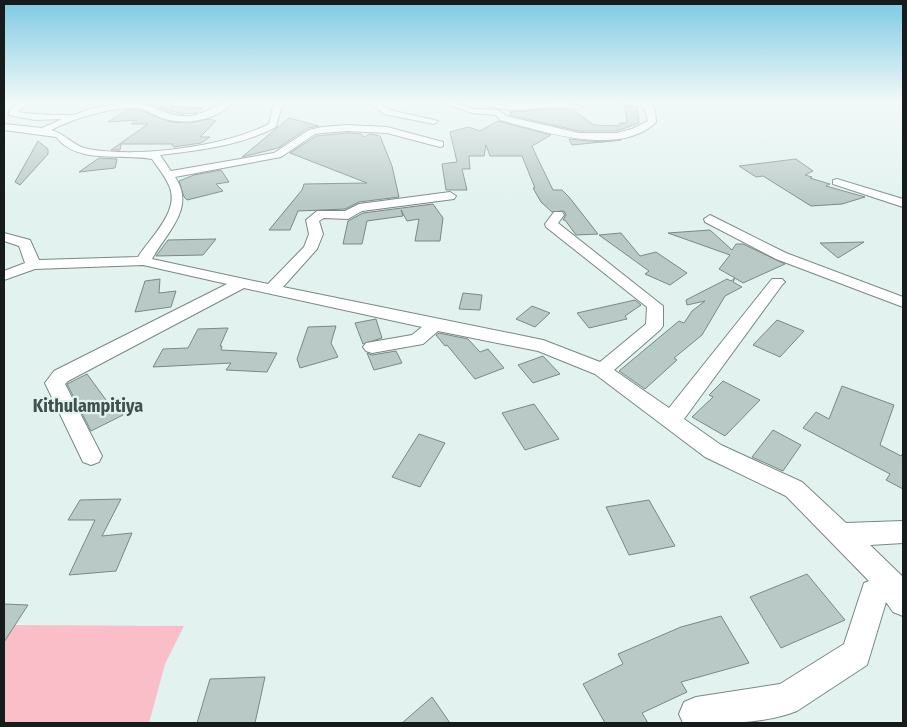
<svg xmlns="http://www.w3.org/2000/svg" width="907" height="727" font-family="'Fira Sans Condensed',sans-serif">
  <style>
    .green { fill: #f9bec8 }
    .building { fill: #b9c9c6; stroke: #7a8986 }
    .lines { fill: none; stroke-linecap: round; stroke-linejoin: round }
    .minor-casing { stroke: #798885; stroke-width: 2 }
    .minor { fill: #fff; fill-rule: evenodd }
    .labels { text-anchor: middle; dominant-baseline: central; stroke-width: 4.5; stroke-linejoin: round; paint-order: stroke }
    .quarter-label { font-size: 18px; font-weight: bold; fill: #42504e; stroke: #e1f2ef }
  </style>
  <rect width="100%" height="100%" fill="#e1f2ef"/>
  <path class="green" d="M4,625L184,626L165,664L149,723H4Z"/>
  <g class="building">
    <path d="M140,102H176L170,106L203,108L196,113L182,114Z"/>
    <path d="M625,106L637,107L639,123L617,131H579L509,115L512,113L510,112L560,109L574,111L594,125L619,126L620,123H627Z"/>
    <path d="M127,110H140L171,122L190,123L209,119L216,121L200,137H210L201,143L174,147L172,145L173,144H121L120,150H111L148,124H131L137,120L108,122Z"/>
    <path d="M289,118L319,126L308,128L278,148L242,157Z"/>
    <path d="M498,121L551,135L532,146L536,155L553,190H562L569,197L598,234L576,235L565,220H563L566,215L564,211L552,212L541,202L533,188H535L522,156H490L486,145L484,156H469L470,169H462L467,190H446L442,164L457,162L450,132L468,127L480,131Z"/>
    <path d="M347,133L361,134L364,137L370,134L380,136L392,166L399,197L359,202L345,209L298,211L290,230H269L302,190L304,184L367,183L290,153L316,136Z"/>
    <path d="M569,139L602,142L621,140L572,145Z"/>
    <path d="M38,141L48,149V154L20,185L15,182Z"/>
    <path d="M99,158L117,159L115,168L79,172Z"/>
    <path d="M796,159L813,171L805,175L812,177L810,178L830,184L826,186L865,197L842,204L811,206L763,176L756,177L739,166Z"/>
    <path d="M221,170L229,182L216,184L223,191L187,200L184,197L179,181L194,175Z"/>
    <path d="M433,204L443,218L440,241H415L419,219L407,221L401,210L403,216L367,221L362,244H343L348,221L363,213Z"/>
    <path d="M710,230L732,250L736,244H743L785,264L743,283L735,278L733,282L742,287L725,296L702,335L674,358L677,360L645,389L619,371L679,321L684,323L692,311L705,301L687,305L686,300L727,279L731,281L735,278L719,269L730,255L668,233Z"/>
    <path d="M621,233L640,256L656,252L687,273L670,285L645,274L649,271L599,235Z"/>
    <path d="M216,239L203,255L156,256L168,240Z"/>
    <path d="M864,242L838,258L820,243Z"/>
    <path d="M160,279L159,293L176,291L171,307L135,312L145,281Z"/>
    <path d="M463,293L482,295L480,310L459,309Z"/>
    <path d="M635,300L641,305L625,316L627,319L589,328L577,313Z"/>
    <path d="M532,306L550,313L535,327L516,319Z"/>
    <path d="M376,319L382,338L363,344L355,323Z"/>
    <path d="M777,320L804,331L780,357L753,345Z"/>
    <path d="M336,326L331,343L338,357L300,368L297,359L308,327Z"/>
    <path d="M228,328L220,346H222L221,350L277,353L267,372L226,370L231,363L153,367L163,349L188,348L198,329Z"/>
    <path d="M439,333L468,339L480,352L488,349L504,368L475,379L447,345L445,346L436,335Z"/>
    <path d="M396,351L402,363L374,370L367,353L372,355Z"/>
    <path d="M543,356L560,374L533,383L518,365Z"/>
    <path d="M87,374L109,404L113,402L123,415L91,431L67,384Z"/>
    <path d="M723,381L760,400L725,436L692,417L713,397L709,395Z"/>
    <path d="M842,386L894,405L880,445L901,456L903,453V489L886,480L890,474L803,428L816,412L829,419Z"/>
    <path d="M534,404L559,439L525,450L502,413Z"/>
    <path d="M773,430L801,445L783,471L752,457Z"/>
    <path d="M419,434L445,443L420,487L392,477Z"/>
    <path d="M121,499L102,536L132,533L116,571L69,575L95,520H68L80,500Z"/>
    <path d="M649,500L675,546L629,555L606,507Z"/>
    <path d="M807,574L845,620L781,648L750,597Z"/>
    <path d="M4,604L28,605L4,642Z"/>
    <path d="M721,616L749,663L681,682L687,692L642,713L648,723H605L583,684L623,664L618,654L681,627Z"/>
    <path d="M265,677L255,723H197L210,679Z"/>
    <path d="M432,697L450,723H402Z"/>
  </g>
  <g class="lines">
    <g class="minor-casing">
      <g id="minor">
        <path d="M20,102H28L18,112C35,115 55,115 71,115C77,115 84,111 90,109C105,106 120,103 136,104C156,104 166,118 191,116C206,114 220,101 234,102C218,120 184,126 162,118C153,115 146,109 137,108C106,108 78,117 51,130C66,134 73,146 88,149C139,158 223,147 269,124L273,107L278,102H286L281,108L276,127C240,146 200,150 160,155L171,171L274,153L309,130L322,127L347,125L387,127L443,142V146L440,147L387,133L347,131L322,133L315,134L281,157L175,177C196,208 167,232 152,259L268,284L304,247L309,234L306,220L317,211H345L359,204L450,192L456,196L454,199L362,211L348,219L324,218L319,221L323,234L317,249L283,287L543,340L600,362L646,324L647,307L546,227L545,224L554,212H562L564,215L558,223L663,306V326L660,330L614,370L669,408L772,279H782L785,282L782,285L684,419L721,445L802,482L846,523L903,521V543L870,545L903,577V616L893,612L886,602L867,665L797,711C761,725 721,723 683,723L679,714L684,702L696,697L780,684L844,644L864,583L869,581L786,496L705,457L595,374L538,351L438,331L423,344L372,353L366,351L363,347L366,343L412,335L422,327L244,288L68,381L65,384L102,456L99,462L91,465L83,462L45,383L54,371L227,284L143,265L35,269L4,280V271L25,263L19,246L4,241V233L30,240L39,260L138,257C150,238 179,212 170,188C166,177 159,169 152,159C121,153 78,165 56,137L4,130V124L42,128L62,119L35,120L9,115V111Z"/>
        <path d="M369,102H378L390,110L438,121L434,124L384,114Z"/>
        <path d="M441,102H452L473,109L498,110L506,116L579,133H617L632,129L648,121L644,106L621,104L617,102H650L655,111L656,122C620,158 542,131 500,120L496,115L472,113Z"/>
        <path d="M484,102L510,104L568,103L583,107C577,111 565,107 557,107C535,107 503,116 484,102Z"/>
        <path d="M837,179L903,199V207L833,184V180Z"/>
        <path d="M710,215L786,253L903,297V307L776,259L705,222L704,219Z"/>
      </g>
    </g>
    <use href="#minor" class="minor"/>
  </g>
  <linearGradient id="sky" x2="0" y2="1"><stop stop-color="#7dcae3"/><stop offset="0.5" stop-color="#f2f9f8"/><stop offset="1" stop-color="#f2f9f8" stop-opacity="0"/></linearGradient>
  <rect width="907" height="204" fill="url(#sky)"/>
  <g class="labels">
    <g class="quarter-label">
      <text x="88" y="406">Kithulampitiya</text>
    </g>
  </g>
  <rect width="907" height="727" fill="none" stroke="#161c1b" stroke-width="10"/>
</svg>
